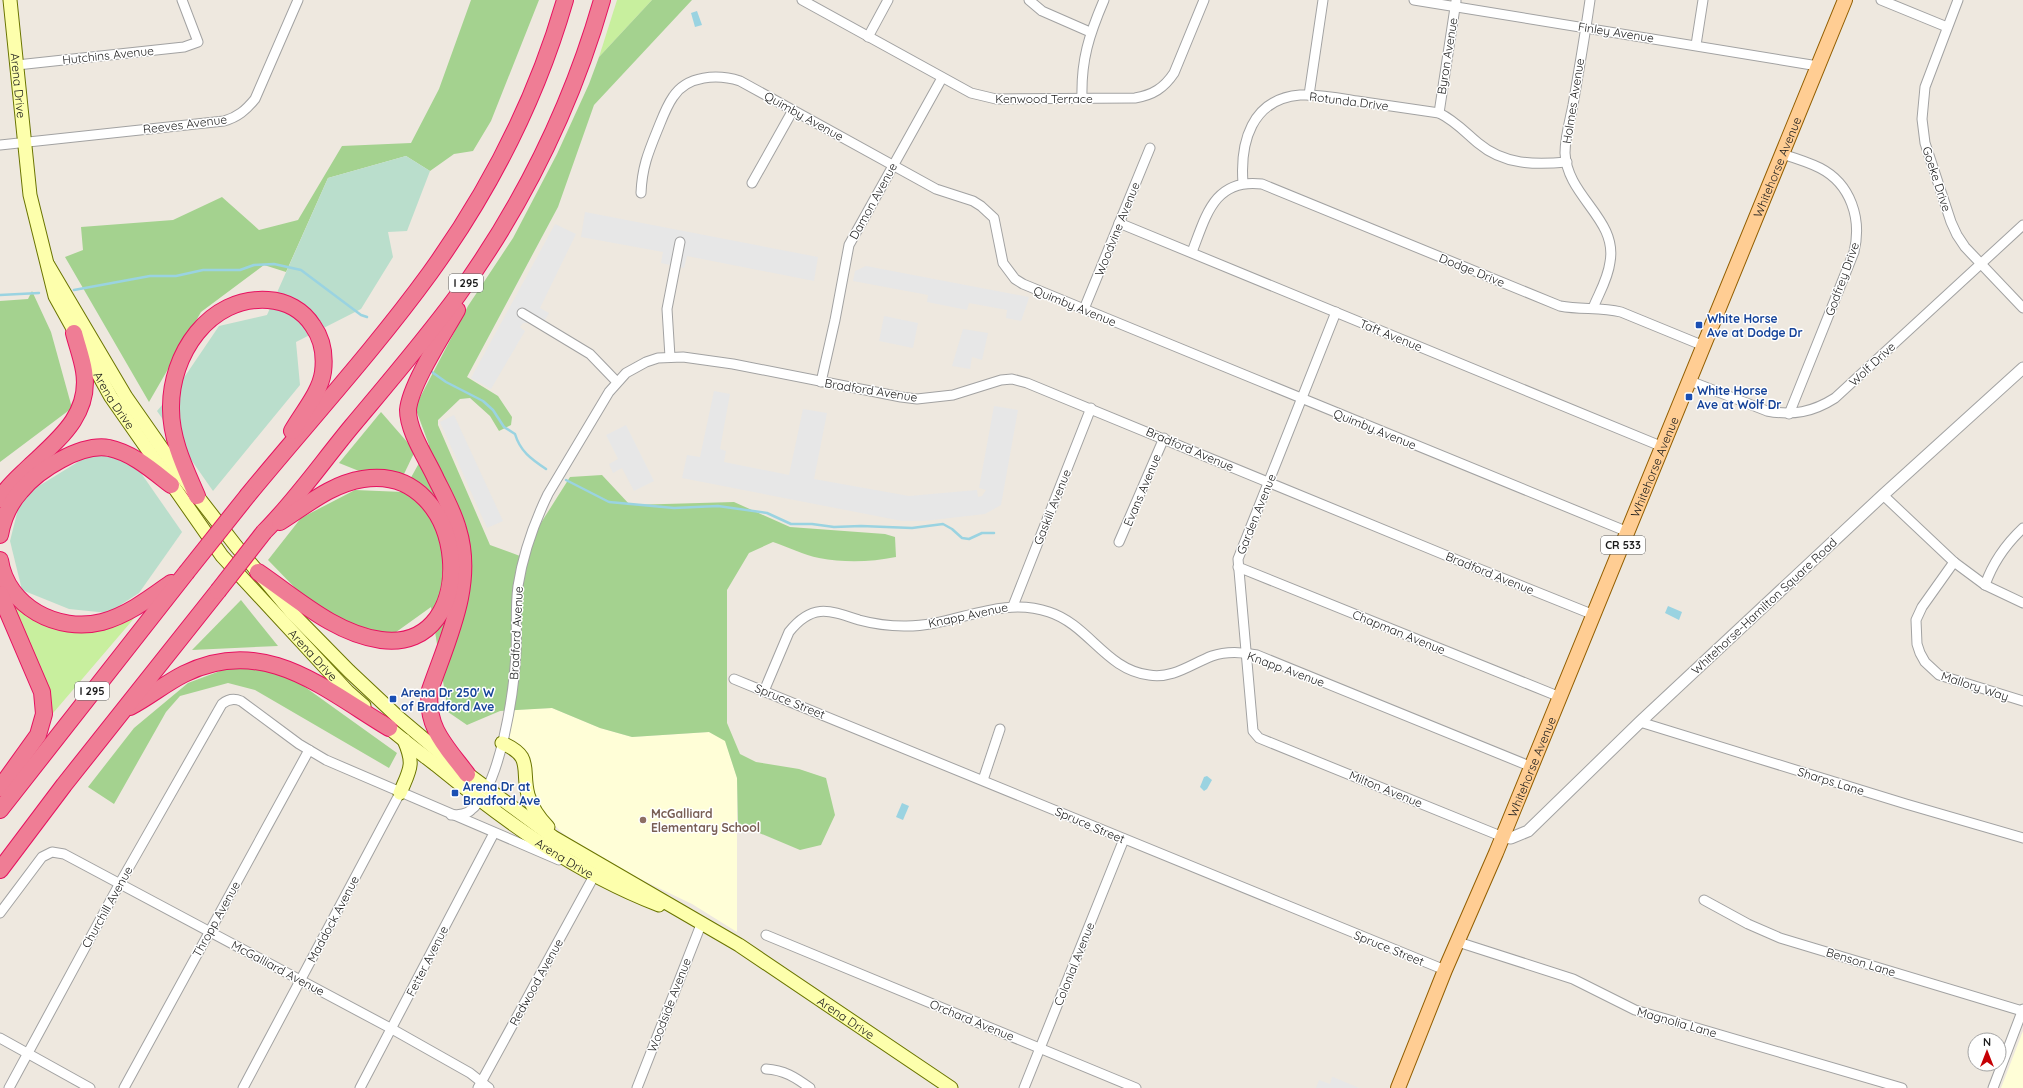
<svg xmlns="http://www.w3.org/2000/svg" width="2023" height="1088" font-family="Quicksand,sans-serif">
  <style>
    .education { fill: #fffed7 }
    .grass { fill: #c8ef9e }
    .forest { fill: #a4d28f }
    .wetland { fill: #badecc }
    .parking { fill: #e7e7e7 }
    .water { fill: #9ad3e1 }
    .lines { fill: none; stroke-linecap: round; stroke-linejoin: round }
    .stream { stroke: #9ad3e1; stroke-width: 2.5 }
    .minor-casing { stroke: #a2a2a2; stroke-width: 11 }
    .tertiary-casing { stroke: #a2a2a2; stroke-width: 13 }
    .secondary-casing { stroke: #6a7400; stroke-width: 15 }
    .primary-casing { stroke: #925e00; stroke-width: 16 }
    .motorway-casing { stroke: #e61260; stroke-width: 18 }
    .minor { stroke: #fff; stroke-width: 9 }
    .tertiary { stroke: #fff; stroke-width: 11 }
    .secondary { stroke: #fdffac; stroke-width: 13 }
    .primary { stroke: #ffcd93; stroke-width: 14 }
    .motorway { stroke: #ef7d95; stroke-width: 16 }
    .motorway-bridge-casing { stroke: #e61260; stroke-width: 18; stroke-linecap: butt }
    .motorway-bridge { stroke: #ef7d95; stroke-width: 16 }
    .transit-dot { fill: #1a4fb4; stroke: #fff; stroke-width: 1.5 }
    .education-dot { fill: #8d6e63; stroke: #fff; stroke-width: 1.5 }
    .labels { text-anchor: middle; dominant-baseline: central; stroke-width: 3; stroke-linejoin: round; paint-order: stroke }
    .shield { fill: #fff; stroke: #5f5f5f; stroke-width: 1 }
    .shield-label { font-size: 11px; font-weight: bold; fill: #1b1b1b }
    .street-label { font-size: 12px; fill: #1b1b1b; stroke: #fff }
    .transit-label { font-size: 12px; font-weight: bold; fill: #164399; stroke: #fff; text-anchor: start }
    .education-label { font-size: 12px; font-weight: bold; fill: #785e54; stroke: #fff; text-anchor: start }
  </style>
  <rect width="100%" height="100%" fill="#eee8df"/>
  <g class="education">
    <path d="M552,708L600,728L632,737L709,732L725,740L737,778V932L692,904L611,865L574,842L560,831L540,810L509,739L513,710Z"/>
    <path d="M2023,1031V1088H2001Z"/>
  </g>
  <g class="grass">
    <path d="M617,0H652L599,57Z"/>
    <path d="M10,599L41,622L142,609L48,719Z"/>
  </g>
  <g class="forest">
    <path d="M471,0H539L491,121L473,151L454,154L430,171L406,156L328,178L286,272L264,265L201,312L149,402L65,257L83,250L81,227L173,220L222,197L259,230L298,220L342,146L411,143L439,89Z"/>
    <path d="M652,0H692L594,105L558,207L467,377L498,396L512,417L511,425L499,431L490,416L470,398L460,399L438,420V425L490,545L520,556L570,477L602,475L630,505L734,502L790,527L885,534L895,537L896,557C871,562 845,563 819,558C804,555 788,547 773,542L749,553L727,590V723L740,754L756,762L799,769L826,778L835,815L821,845L800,850L738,824L737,778L725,741L709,732L632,737L600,728L552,708L500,711L467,725L448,712L431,607L392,635L337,620L299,592L268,560L301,518L355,490L403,492L429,445L415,407L468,306L513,238L557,154L589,84L599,57Z"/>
    <path d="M32,291L51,332L72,408L0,462V301L28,299Z"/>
    <path d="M381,412L415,451L404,474L364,473L339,463Z"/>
    <path d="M241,600L278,646L192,650Z"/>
    <path d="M253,667L291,677L397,753L389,768L255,690L228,683L180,696L166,712L114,804L88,787L134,728L188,683L228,668Z"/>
  </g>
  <g class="wetland">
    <path d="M406,156L430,171L407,231L388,232L393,257L361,309L296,342L300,385L213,491L157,411L179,385L219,326L267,315L328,178Z"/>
    <path d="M125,450L182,532L139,593L108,613L69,609L22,590L10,541L21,497L86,457Z"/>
  </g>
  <g class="parking">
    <path d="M585,212L818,257L814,281L687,256L684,268L661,263L663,252L581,237Z"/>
    <path d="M555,224L576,234L540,308L549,313L540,329L528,323H523L520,327L525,331L491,389L471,378Z"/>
    <path d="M866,266L1029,297L1028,301L1021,321L1006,318L1007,310L969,303L967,310L927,302L928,295L853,281L855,271Z"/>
    <path d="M884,316L918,323L913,348L879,341Z"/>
    <path d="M963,329L988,333L982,360L972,357L970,369L952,366Z"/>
    <path d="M714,391L730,394L720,449L726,451L724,462L789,475L803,409L827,413L814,479L909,496L977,490L978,497L982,496L986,490L979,488L994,406L1018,410L1001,505L985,514L924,521H902L682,478L687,455L700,457Z"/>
    <path d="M454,415L503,521L487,528L440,422Z"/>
    <path d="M626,425L654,481L634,491L622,468L613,473L609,464L618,459L606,435Z"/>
    <path d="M1332,1077H1333L1359,1088H1316L1319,1080L1330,1084Z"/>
  </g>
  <g class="water">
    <path d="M697,11L702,25L695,27L691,13Z"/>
    <path d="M1668,606L1682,612L1679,620L1665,613Z"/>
    <path d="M1207,776L1212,780L1207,789L1204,791L1200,787L1204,777Z"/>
    <path d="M902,803L909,806L903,820L896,817Z"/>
  </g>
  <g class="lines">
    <g class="stream">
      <path d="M74,290L150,276H176L203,270H240L254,265L274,264L301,270L361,315L367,317"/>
      <path d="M0,295L39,293"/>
      <path d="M429,370L446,382L483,401L493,410L504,427L515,434C520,451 531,459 546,469"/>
      <path d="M566,480L609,502L674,508L718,506L767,513L791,524H812L834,527L861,526L912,528L943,524L952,529L962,538L969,539L982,533H994"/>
    </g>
    <g class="minor-casing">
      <g id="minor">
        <path d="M802,0L971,93L996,99L1135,98C1153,95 1164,88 1174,73L1204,0"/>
        <path d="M1029,0L1042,11L1090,32"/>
        <path d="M1414,0L1818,66"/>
        <path d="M1590,0C1585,35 1579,70 1573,105C1570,120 1565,137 1565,153C1567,197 1618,219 1610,262C1608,279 1599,293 1593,308"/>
        <path d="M1881,0L1947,27"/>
        <path d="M1958,0L1925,87L1922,119L1925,143L1951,222L1957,235L1965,247L2023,308"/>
        <path d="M868,37L888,0"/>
        <path d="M1696,45L1703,0"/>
        <path d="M17,65L184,47L198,42L182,0"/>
        <path d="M1309,95L1323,0"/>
        <path d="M1082,98C1081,60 1089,35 1104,0"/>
        <path d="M1439,113L1456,1"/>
        <path d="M0,145L224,121C238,117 246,110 255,99L298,0"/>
        <path d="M1782,154C1795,158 1808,162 1820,168C1851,184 1862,219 1854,252L1789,414"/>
        <path d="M752,183L793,110"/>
        <path d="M1243,183C1240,143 1251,99 1300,95C1319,94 1339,98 1357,101C1384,105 1412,109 1439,113C1454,120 1465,132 1478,143C1504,165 1535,165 1567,162"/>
        <path d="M641,193C642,168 648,153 657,131C662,119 666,107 673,97C687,75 718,74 740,81L936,189L973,201L981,206L994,218L1003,263L1015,279L1023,284L1628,532"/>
        <path d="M1119,223L1663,447"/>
        <path d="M1192,252C1206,216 1214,178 1262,184L1560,306C1581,310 1600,307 1621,312L1704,346"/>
        <path d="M1084,309L1150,148"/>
        <path d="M1336,312L1238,559L1253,731L1259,738L1503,837"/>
        <path d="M522,313L590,354L617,382"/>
        <path d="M670,357L667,309L680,242"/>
        <path d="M1690,381L1767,411C1793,416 1813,412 1835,398L2023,225"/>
        <path d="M821,382L835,320L849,245L942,78"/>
        <path d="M1883,495L1954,562L1985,585L2023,603"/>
        <path d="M1119,542L1164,438"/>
        <path d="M1954,562L1922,607L1916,620L1917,644L1920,653L1925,662L1939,675L2023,701"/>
        <path d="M1238,567L1560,697"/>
        <path d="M1985,585C1993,562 2006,544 2023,528"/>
        <path d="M1013,606L1091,408"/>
        <path d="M734,679L1445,970"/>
        <path d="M764,691L789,632C812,603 829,610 859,620C874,624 889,626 904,626C954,627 999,595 1049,612C1089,625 1106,670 1149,675C1173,679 1191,664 1212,656C1226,651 1243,652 1257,655L1532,767"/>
        <path d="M1640,722L1906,804L2023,838"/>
        <path d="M983,780L1000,729"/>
        <path d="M451,815C458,815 466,815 471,810C501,787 514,690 516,653C517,630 515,608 518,586C523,554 534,523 548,494L609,392L626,373L646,362L658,358L683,357L733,364L901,397L917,399L953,395L1001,380L1012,379L1027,383L1462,562L1594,615"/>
        <path d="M1704,900L1748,924L1780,938L2022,1011"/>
        <path d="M0,913L42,857L52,852L64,854L392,1029L470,1073L489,1088"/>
        <path d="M766,935L1136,1088"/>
        <path d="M1458,942L1573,979L1635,1010L1902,1088"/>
        <path d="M0,1038L90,1088"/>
        <path d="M766,1069C784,1070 795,1077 810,1088"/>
        <path d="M9,1088L120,883L222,704C228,699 234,698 241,701L299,744L326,760L559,860"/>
        <path d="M124,1088L309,750"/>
        <path d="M243,1088L400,793"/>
        <path d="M360,1088L494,833"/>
        <path d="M478,1088L594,876"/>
        <path d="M637,1088L702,922"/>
        <path d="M1024,1088L1124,839"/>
        <path d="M1993,1088L2023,1009"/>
      </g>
    </g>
    <g class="tertiary-casing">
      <path id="tertiary" d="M1503,837L1511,838L1528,831L1640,722L1883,495L2023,368"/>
    </g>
    <g class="secondary-casing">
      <g id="secondary">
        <path id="s1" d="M10,0L30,195L55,296L111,397L222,556L348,692L364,706"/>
        <path id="s2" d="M48,265L126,397L177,470L236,546L293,614L349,671L399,718L450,761L553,837L739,945L951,1088"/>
        <path id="s3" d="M382,722C399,737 418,751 436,765C506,822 574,872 659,905"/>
        <path d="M502,743C534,757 521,768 528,795C532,808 539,818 548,827"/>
        <path d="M400,793C410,769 415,765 404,740"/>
      </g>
    </g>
    <g class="primary-casing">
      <g id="primary">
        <path id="s4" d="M1398,1088L1445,970L1496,853L1845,0"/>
      </g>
    </g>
    <g class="motorway-casing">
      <g id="motorway">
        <path d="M457,310C444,333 410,385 408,410C408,432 427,459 436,479C444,495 453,511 458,529C475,584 448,638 430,690C425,727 446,746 467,774"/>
        <path d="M248,495C309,421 374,350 430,273C489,191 537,97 565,0"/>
        <path d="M197,496C185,468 171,440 171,409C170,355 209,296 268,300C286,301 303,310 313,326C323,340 325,356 323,372C320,393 302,413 292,431"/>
        <path d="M0,499C8,485 20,476 31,465C59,439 91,414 84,371C82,358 77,345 74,333"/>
        <path d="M264,532C296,500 323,461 352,426C388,383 425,340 458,295C522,206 572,105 602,0"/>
        <path d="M0,535C3,518 10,503 21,491C38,470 81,443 109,448C133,453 153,471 171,485"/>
        <path d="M0,560C7,607 58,633 102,622C128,615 150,598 171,583"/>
        <path d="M258,572C295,597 335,634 381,640C484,654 470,462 363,479C331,484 307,505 280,522"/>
        <path d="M0,594L42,692L44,714L38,735L0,788"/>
        <path d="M130,707C149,697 166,683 184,674C264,634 324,689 389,728"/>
        <path d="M0,810L186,573"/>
        <path d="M0,870L64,785L218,591"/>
      </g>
    </g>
    <use href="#minor" class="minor"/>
    <use href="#tertiary" class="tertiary"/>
    <use href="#secondary" class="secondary"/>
    <use href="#primary" class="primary"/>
    <use href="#motorway" class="motorway"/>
    <g class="motorway-bridge-casing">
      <g id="motorway-bridge">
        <path d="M186,573L248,495"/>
        <path d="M218,591L264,532"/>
      </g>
    </g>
    <use href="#motorway-bridge" class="motorway-bridge"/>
  </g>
  <g class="transit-dot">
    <rect x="1695" y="321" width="8" height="8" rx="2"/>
    <rect x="1685" y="393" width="8" height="8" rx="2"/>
    <rect x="389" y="695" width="8" height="8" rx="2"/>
    <rect x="451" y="789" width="8" height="8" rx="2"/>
  </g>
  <circle class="education-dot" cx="643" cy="820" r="4"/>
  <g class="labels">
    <g class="shield">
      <rect x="449" y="274" width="34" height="18" rx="3"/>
      <rect x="1601" y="536" width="44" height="18" rx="3"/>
      <rect x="75" y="682" width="34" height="18" rx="3"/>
    </g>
    <g class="shield-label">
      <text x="466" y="283">I 295</text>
      <text x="1623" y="545">CR 533</text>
      <text x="92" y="691">I 295</text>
    </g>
    <g class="street-label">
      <text transform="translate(1616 32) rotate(9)">Finley Avenue</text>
      <text transform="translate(108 55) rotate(-6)">Hutchins Avenue</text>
      <text transform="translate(1447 56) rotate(-81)">Byron Avenue</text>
      <text stroke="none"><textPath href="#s1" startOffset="86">Arena Drive</textPath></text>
      <text x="1044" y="98">Kenwood Terrace</text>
      <text transform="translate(1349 101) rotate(7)">Rotunda Drive</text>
      <text transform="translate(1573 101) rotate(-81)">Holmes Avenue</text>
      <text transform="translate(804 116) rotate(29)">Quimby Avenue</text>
      <text transform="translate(185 124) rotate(-7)">Reeves Avenue</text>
      <text stroke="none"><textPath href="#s4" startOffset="996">Whitehorse Avenue</textPath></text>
      <text transform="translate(1937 179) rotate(72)">Goeke Drive</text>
      <text transform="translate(873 201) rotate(-61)">Damon Avenue</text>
      <text transform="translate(1117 229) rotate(-68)">Woodvine Avenue</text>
      <text transform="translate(1472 270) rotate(22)">Dodge Drive</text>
      <text transform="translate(1842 279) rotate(-70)">Godfrey Drive</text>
      <text transform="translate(1075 306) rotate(22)">Quimby Avenue</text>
      <text transform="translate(1391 335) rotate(22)">Taft Avenue</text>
      <text transform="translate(1872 364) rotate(-43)">Wolf Drive</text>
      <text transform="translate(871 390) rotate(9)">Bradford Avenue</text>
      <text stroke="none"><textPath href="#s1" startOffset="420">Arena Drive</textPath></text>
      <text transform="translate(1375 429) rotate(22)">Quimby Avenue</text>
      <text transform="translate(1190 449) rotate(23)">Bradford Avenue</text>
      <text stroke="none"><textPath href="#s4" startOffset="672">Whitehorse Avenue</textPath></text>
      <text transform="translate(1142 490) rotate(-67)">Evans Avenue</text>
      <text transform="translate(1052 507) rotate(-68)">Gaskill Avenue</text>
      <text transform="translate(1256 514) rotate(-68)">Garden Avenue</text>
      <text transform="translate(1490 573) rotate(22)">Bradford Avenue</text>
      <text transform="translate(1764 606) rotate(-43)">Whitehorse-Hamilton Square Road</text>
      <text transform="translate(968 615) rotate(-12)">Knapp Avenue</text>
      <text transform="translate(1399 632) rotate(22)">Chapman Avenue</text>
      <text transform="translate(516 633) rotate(-87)">Bradford Avenue</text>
      <text stroke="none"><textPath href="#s1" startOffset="744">Arena Drive</textPath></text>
      <text transform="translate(1286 669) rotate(20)">Knapp Avenue</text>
      <text transform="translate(1975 686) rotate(18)">Mallory Way</text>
      <text transform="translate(790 701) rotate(22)">Spruce Street</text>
      <text stroke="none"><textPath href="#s4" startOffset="348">Whitehorse Avenue</textPath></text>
      <text transform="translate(1831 781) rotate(17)">Sharps Lane</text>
      <text transform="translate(1386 789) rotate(22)">Milton Avenue</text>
      <text transform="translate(1090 825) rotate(23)">Spruce Street</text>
      <text stroke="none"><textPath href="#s3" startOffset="228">Arena Drive</textPath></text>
      <text transform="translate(107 907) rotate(-61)">Churchill Avenue</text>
      <text transform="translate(216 919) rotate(-61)">Thropp Avenue</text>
      <text transform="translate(333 919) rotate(-62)">Maddock Avenue</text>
      <text transform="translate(1389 948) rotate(22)">Spruce Street</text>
      <text transform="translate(427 961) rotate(-63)">Fetter Avenue</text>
      <text transform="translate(1861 962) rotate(17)">Benson Lane</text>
      <text transform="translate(1074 964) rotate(-68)">Colonial Avenue</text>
      <text transform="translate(278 968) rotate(28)">McGalliard Avenue</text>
      <text transform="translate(536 982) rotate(-61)">Redwood Avenue</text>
      <text transform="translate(669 1005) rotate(-69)">Woodside Avenue</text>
      <text stroke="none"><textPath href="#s2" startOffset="1115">Arena Drive</textPath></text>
      <text transform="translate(972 1020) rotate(22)">Orchard Avenue</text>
      <text transform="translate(1677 1022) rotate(16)">Magnolia Lane</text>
    </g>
    <g class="transit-label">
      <text x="1707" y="318">White Horse<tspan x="1707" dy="14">Ave at Dodge Dr</tspan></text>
      <text x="1697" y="390">White Horse<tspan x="1697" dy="14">Ave at Wolf Dr</tspan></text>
      <text x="401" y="692">Arena Dr 250' W<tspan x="401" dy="14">of Bradford Ave</tspan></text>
      <text x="463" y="786">Arena Dr at<tspan x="463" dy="14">Bradford Ave</tspan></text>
    </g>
    <g class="education-label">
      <text x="651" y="813">McGalliard<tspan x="651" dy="14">Elementary School</tspan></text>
    </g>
  </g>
  <g transform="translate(1987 1052)"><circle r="19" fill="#ffffff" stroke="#a4a4a4"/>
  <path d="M0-3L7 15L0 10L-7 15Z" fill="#c60005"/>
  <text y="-6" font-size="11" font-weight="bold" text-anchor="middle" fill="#1b1b1b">N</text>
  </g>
</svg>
